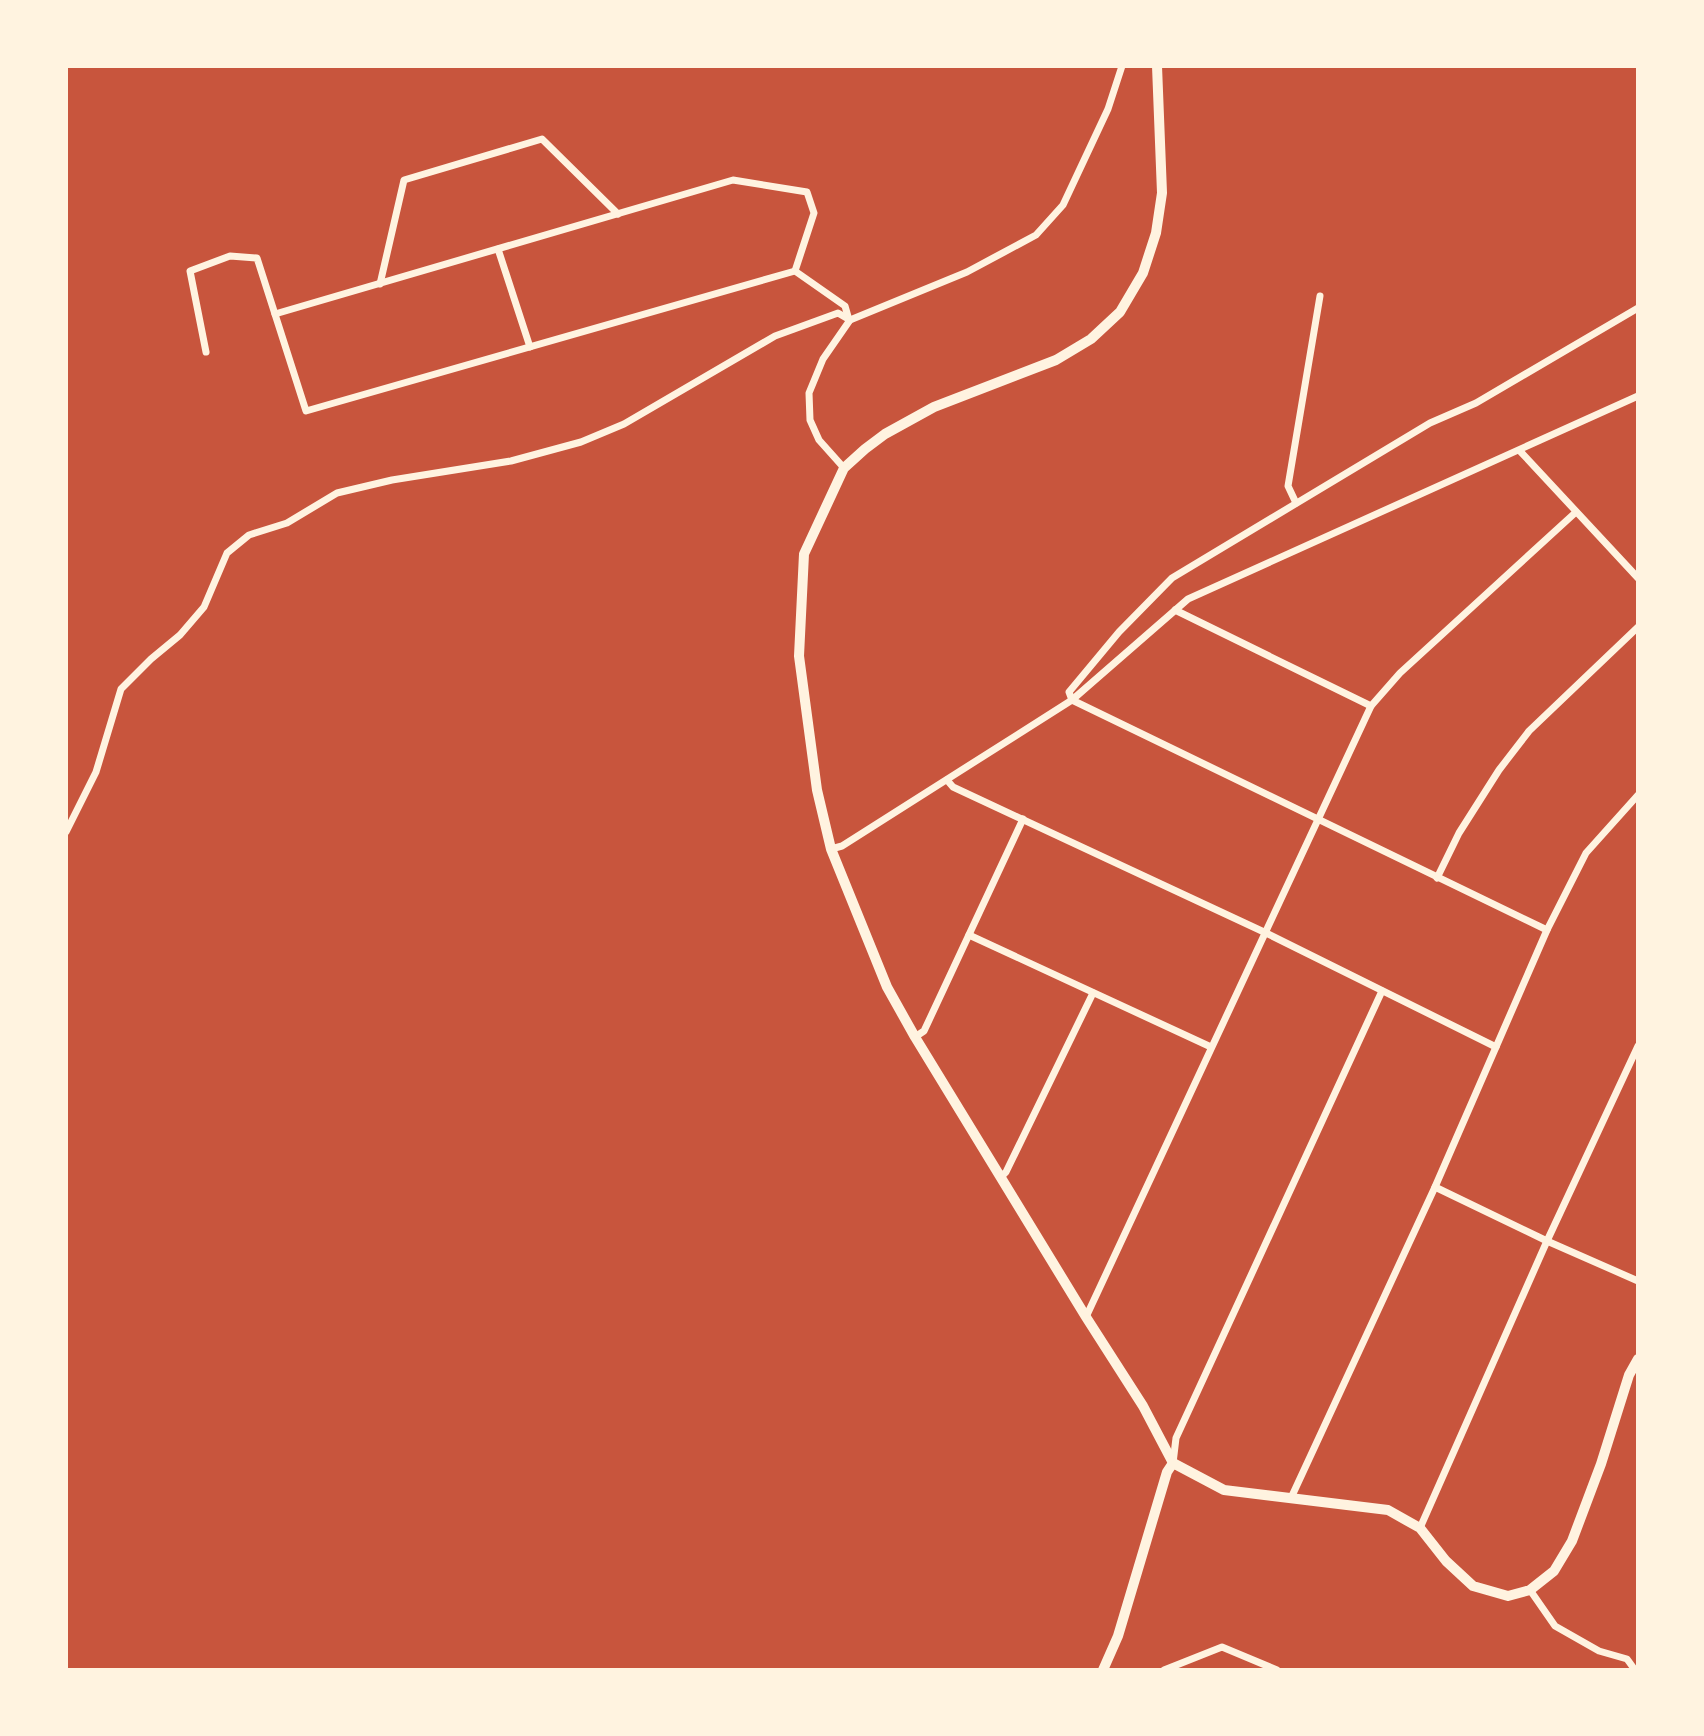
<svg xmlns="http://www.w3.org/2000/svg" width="1704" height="1736" font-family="Poppins,sans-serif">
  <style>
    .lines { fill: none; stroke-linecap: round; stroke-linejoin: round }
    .minor { stroke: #fff3e0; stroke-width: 7 }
    .tertiary { stroke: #fff3e0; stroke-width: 10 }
  </style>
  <rect width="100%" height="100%" fill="#c8553d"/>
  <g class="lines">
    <g class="minor">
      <path d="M498,249L530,347"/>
      <path d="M380,284L404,180L542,139L618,214"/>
      <path d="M275,314L733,180L807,192L814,213L795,271"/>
      <path d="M206,352L190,271L230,256L257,258L306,411L795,271L845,306L849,320"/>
      <path d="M1520,451L1638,578"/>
      <path d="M844,468L819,440L810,420L809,393L823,359L850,320L967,272L1036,235L1063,205L1108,109L1122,66"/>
      <path d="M1296,503L1288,486L1320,296"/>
      <path d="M1175,610L1371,706"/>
      <path d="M947,780L953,787L1264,932L1496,1047"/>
      <path d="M66,832L96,772L121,689L151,659L180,635L204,607L227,553L249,535L287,523L337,493L392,480L511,461L581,442L624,424L775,336L838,313L850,320"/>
      <path d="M831,849L842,846L1072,700L1188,599L1638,396"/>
      <path d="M1437,878L1459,833L1499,770L1529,731L1638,627"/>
      <path d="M1547,930L1072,700L1069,692L1119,632L1172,578L1430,423L1476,403L1638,308"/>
      <path d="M969,935L1211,1047"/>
      <path d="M915,1037L924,1031L1023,819"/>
      <path d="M1001,1177L1006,1172L1093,993"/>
      <path d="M1435,1187L1547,1241L1638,1281"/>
      <path d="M1086,1317L1371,706L1400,673L1576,512"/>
      <path d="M1173,1463L1176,1438L1382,991"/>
      <path d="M1291,1498L1435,1187L1547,930L1586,853L1638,795"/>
      <path d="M1420,1528L1547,1241L1638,1046"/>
      <path d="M1530,1590L1555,1626L1599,1651L1627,1659L1635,1670"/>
      <path d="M1164,1670L1222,1647L1277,1670"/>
    </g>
    <g class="tertiary">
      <path d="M1157,66L1162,193L1156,233L1143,273L1120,312L1091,339L1056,360L934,407L885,434L865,449L844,468L804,554L799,656L817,790L831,849L887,987L915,1037L1086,1317L1143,1406L1173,1463L1224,1490L1388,1510L1420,1528L1446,1561L1473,1586L1508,1596L1530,1590L1554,1571L1572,1541L1601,1464L1629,1375L1638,1359"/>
      <path d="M1103,1670L1118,1636L1167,1472L1173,1463"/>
    </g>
  </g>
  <rect width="1704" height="1736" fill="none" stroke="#fff3e0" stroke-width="136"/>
</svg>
